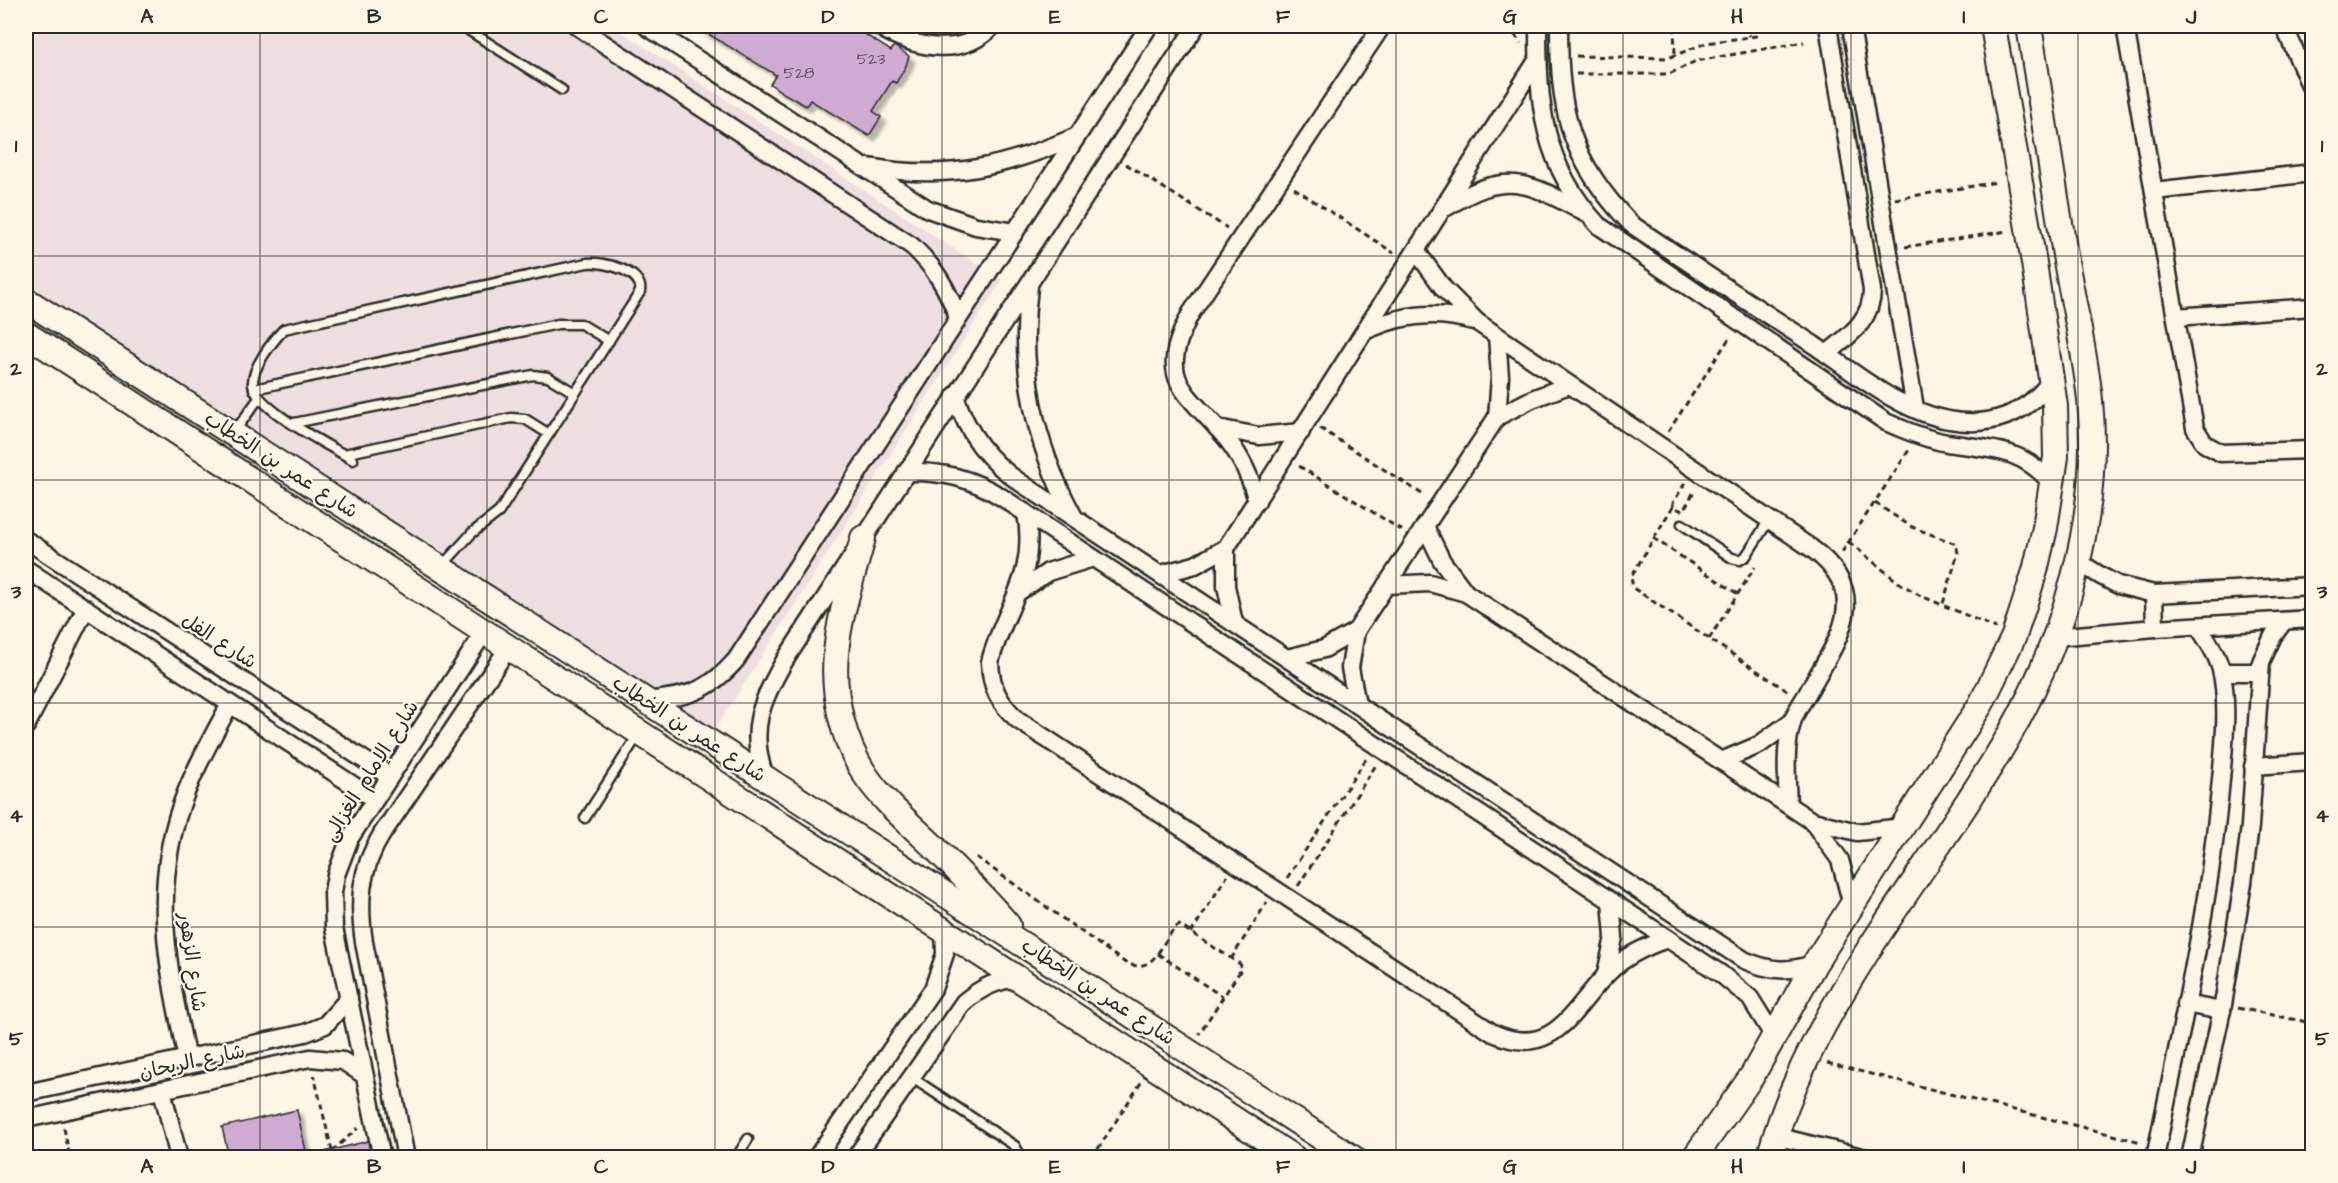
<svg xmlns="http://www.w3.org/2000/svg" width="2338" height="1183" font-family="'Architects Daughter','Playpen Sans Arabic',sans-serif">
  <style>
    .built { fill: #eedee0 }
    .building { fill: #cfaad3; stroke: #2b2b2b; stroke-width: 1.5; filter: url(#shadow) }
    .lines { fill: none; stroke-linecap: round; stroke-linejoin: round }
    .lane-casing { stroke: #2b2b2b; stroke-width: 13 }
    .street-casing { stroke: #2b2b2b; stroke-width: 21 }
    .secondary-casing { stroke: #2b2b2b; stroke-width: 28 }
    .path { stroke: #2b2b2b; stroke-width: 3; stroke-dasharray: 6 4.5; stroke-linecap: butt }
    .lane { stroke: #fcf5e5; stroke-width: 8 }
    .street { stroke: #fcf5e5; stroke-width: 16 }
    .secondary { stroke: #fcf5e5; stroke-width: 24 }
    .grid { fill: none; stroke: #2b2b2b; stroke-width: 1.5; stroke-opacity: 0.55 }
    .labels { text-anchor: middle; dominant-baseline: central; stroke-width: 4.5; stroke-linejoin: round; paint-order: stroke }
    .number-label { font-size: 16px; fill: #544b55 }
    .street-label { font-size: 20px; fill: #2b2b2b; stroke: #fcf5e5 }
    .neatline { fill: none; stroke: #2b2b2b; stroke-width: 2 }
    .grid-label { font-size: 20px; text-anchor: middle; font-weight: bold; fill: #2b2b2b }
  </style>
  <defs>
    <filter id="shadow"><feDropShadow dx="5.5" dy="5.5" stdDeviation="1.5" flood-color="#0004"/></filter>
  </defs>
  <rect width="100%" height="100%" fill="#fcf5e5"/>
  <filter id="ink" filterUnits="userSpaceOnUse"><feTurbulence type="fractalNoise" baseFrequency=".0167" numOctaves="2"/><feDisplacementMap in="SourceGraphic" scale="12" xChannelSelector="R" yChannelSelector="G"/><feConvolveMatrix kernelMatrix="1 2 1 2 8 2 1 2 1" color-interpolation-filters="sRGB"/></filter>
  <g filter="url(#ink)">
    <path class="built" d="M26,26H613L1002,280L700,753L26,315Z"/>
    <g class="building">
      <path d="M695,26H852L891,51L894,46L909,56L906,66L896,83L892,81L873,111L881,117L869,136L810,100L806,106L785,94L770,84L776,75Z"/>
      <path d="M297,1110L306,1151L279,1158H229L222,1127Z"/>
      <path d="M368,1141L371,1158H325L324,1152Z"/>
    </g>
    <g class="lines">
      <g class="lane-casing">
        <g id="lane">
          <path d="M462,26L562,90"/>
          <path d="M254,389L558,324H581L609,341"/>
          <path d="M294,423L533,375L548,377L575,393"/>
          <path d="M235,431L259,398"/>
          <path d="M344,454L511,418L525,419L549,434"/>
          <path d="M353,460C331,446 257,410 253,385C251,368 273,341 284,329L587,263C603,261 644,271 640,292L499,512L472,533L442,566"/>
          <path d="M1682,524L1732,558L1740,560L1746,556L1769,520"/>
          <path d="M585,818L638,735"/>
          <path d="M911,1077L1015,1146L1022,1158"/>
          <path d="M736,1158L748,1139"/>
        </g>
      </g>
      <g class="street-casing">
        <g id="street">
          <path d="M577,26L912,246C935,267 948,290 958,318"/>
          <path d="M646,26L928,209L976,226L1015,232"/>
          <path d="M878,26C913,48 961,59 993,26"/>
          <path d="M1538,26C1538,105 1542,164 1598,225L1886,422C1906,431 1926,439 1947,443C1993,450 2019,447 2052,483"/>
          <path d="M1559,26C1559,112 1569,160 1631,224C1691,265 1753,305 1814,345C1853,372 1901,412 1949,420C1990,428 2028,414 2052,379"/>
          <path d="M1851,26L1915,408"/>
          <path d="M2125,26L2195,428L2205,444L2221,453L2312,450"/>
          <path d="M2284,26L2312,90"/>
          <path d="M869,167C947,181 1006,167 1077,136"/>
          <path d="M2154,191L2312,173"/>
          <path d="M1447,207C1505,170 1527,181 1583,212"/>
          <path d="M1417,252L1444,289L1477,322L1811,548C1875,595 1837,640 1807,694C1802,703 1794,713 1792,723C1784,749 1787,779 1788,805"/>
          <path d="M1029,286C1019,368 1033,442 1073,515"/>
          <path d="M2176,317L2312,307"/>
          <path d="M1367,330C1402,314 1436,310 1473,321"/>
          <path d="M1497,336L1500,377L1497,417"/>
          <path d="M1827,354C1848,336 1872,321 1872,290L1828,26"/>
          <path d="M955,396C968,434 988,461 1021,483L1744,960C1769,971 1789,973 1815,963"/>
          <path d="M1217,428L1259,436L1301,432"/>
          <path d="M906,472C942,471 972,478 1003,498L1721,974L1750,998L1773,1035"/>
          <path d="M1257,501C1251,478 1242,458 1227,439C1186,390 1154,382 1191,313L1382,26"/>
          <path d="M1026,513C1038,577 1005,605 990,662C991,688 999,703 1018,720L1493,1033C1555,1061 1573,1007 1608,973C1625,956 1646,946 1668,939"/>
          <path d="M1425,526L1442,561L1466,593"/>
          <path d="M26,540L389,776"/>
          <path d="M1226,548V586L1234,623"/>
          <path d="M2079,556L2085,566L2101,576L2118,585L2154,594L2312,586"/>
          <path d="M26,569L374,799"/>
          <path d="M1161,574L1195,565L1226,548L1538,59"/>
          <path d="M1386,585L1430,583L1466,593L1812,821L1840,860L1852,905"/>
          <path d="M1020,591L1048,572L1093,558"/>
          <path d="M2154,594L2155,628"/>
          <path d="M2055,637L2155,628L2312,619"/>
          <path d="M1287,658L1324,649L1356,631"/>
          <path d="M2222,672H2259"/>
          <path d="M646,701C688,696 707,693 736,660L1149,26"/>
          <path d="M1357,704L1350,668L1356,631L1497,417L1532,399L1569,385"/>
          <path d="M26,726L86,608"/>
          <path d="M1721,761L1759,745L1792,721"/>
          <path d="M2253,766L2312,762"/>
          <path d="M765,777C748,730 761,701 785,660L1196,26"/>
          <path d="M1813,821L1857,832L1904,827"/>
          <path d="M1606,974L1614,937L1611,901"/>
          <path d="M2185,1004L2222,1011"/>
          <path d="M187,1059C167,965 149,883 187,790C199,760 215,732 230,704"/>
          <path d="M162,1090L179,1158"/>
          <path d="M26,1093L305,1033L325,1025L349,998"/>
          <path d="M26,1119L310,1058L343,1061L364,1075"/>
          <path d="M1775,1136L1866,1158"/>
          <path d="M382,1158L334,928L333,892L336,875L350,838L485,631"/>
          <path d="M406,1158L364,942C358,902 360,869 382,834L509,647"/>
          <path d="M816,1158L933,989L945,954L944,929"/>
          <path d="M855,1158L964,1002C982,987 997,980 1020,978"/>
          <path d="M2155,1158C2180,1032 2210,907 2221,779C2224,747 2229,702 2221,670C2217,654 2207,640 2198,626"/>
          <path d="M2190,1158L2223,1005L2243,883L2250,826L2261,662L2273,636L2284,621"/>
        </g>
      </g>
      <g class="secondary-casing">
        <g id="secondary">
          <path d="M26,300L1353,1158"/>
          <path d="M26,334L1294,1158"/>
          <path d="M863,538C853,576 839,614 836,654C832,694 843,742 866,776C884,802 909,823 932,845C958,871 984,897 1008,925"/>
          <path d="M1694,1158L1752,1076L1815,963L1981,704L2014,636L2035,571L2045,528L2056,457L2055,406L2034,263L1993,26"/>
          <path d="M1769,1158C1811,1003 1927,876 2007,739C2065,639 2101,516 2090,400C2085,351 2073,303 2065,255C2053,179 2041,102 2029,26"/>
        </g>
      </g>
      <g class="path">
        <path d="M1508,26L1521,43"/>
        <path d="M1674,26L1675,56"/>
        <path d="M1742,26L1750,36"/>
        <path d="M1576,56L1668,58L1706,43L1756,36L1758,26"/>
        <path d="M1576,74H1669L1696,61L1804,42"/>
        <path d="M1126,164L1227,228"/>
        <path d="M1294,188L1394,253"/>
        <path d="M1895,199L1998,182"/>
        <path d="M1905,247L2008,231"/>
        <path d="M1320,428L1425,496"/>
        <path d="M1668,432L1730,337"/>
        <path d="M1299,466L1403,531"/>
        <path d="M1685,483L1673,503V507L1683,511L1695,490"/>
        <path d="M1875,503L1912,527L1956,544L1958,553L1942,607"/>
        <path d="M1673,506L1631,577L1633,588L1789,692"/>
        <path d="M1653,538L1738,594"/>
        <path d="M1849,542L1898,582L1919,595L1996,628"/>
        <path d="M1842,552L1909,450"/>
        <path d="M1709,639L1755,567"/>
        <path d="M976,857L1127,964C1159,974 1160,938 1179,925L1240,964L1242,968L1199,1034"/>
        <path d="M1287,878L1366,759"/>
        <path d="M1298,886L1376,765"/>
        <path d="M1191,933L1227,876"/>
        <path d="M1158,954L1223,997"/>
        <path d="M1231,959L1267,902"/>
        <path d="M2238,1008L2312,1023"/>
        <path d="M1827,1063L2141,1142"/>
        <path d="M64,1128L70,1158"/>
        <path d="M332,1151L358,1128"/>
        <path d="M313,1158L332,1151L314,1075"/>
        <path d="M1092,1158L1142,1081"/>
      </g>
      <use href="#lane" class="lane"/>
      <use href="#street" class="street"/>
      <use href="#secondary" class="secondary"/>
    </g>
  </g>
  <path class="grid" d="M260,26V1158M487,26V1158M715,26V1158M942,26V1158M1169,26V1158M1396,26V1158M1623,26V1158M1851,26V1158M2078,26V1158M26,256H2312M26,480H2312M26,703H2312M26,927H2312"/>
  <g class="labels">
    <g class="number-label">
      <text x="871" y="59">523</text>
      <text x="799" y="73">528</text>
    </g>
    <g class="street-label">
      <text transform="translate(281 465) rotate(33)">شارع عمر بن الخطاب</text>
      <text transform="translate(219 641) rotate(33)">شارع الفل</text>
      <text transform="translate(689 729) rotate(33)">شارع عمر بن الخطاب</text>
      <text transform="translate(371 771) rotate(-58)">شارع الإمام الغزالى</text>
      <text transform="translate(192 962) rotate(82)">شارع الزهور</text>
      <text transform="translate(1098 992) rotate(33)">شارع عمر بن الخطاب</text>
      <text transform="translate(192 1062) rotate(-12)">شارع الريحان</text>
    </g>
  </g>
  <rect width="2338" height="1183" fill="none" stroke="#fcf5e5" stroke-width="66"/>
  <rect x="33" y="33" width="2272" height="1117" class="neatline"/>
  <g class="grid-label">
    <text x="147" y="23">A</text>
    <text x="374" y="23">B</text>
    <text x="601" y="23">C</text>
    <text x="828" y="23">D</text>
    <text x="1055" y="23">E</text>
    <text x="1283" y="23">F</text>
    <text x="1510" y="23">G</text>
    <text x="1737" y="23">H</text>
    <text x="1964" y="23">I</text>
    <text x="2191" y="23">J</text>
    <text x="16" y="152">1</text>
    <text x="2322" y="152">1</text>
    <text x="16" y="375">2</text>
    <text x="2322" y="375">2</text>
    <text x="16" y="598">3</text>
    <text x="2322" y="598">3</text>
    <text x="16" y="822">4</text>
    <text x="2322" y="822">4</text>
    <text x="16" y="1045">5</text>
    <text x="2322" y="1045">5</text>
    <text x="147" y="1173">A</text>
    <text x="374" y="1173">B</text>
    <text x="601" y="1173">C</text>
    <text x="828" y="1173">D</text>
    <text x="1055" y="1173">E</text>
    <text x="1283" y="1173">F</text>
    <text x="1510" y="1173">G</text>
    <text x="1737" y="1173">H</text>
    <text x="1964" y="1173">I</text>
    <text x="2191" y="1173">J</text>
  </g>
</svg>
